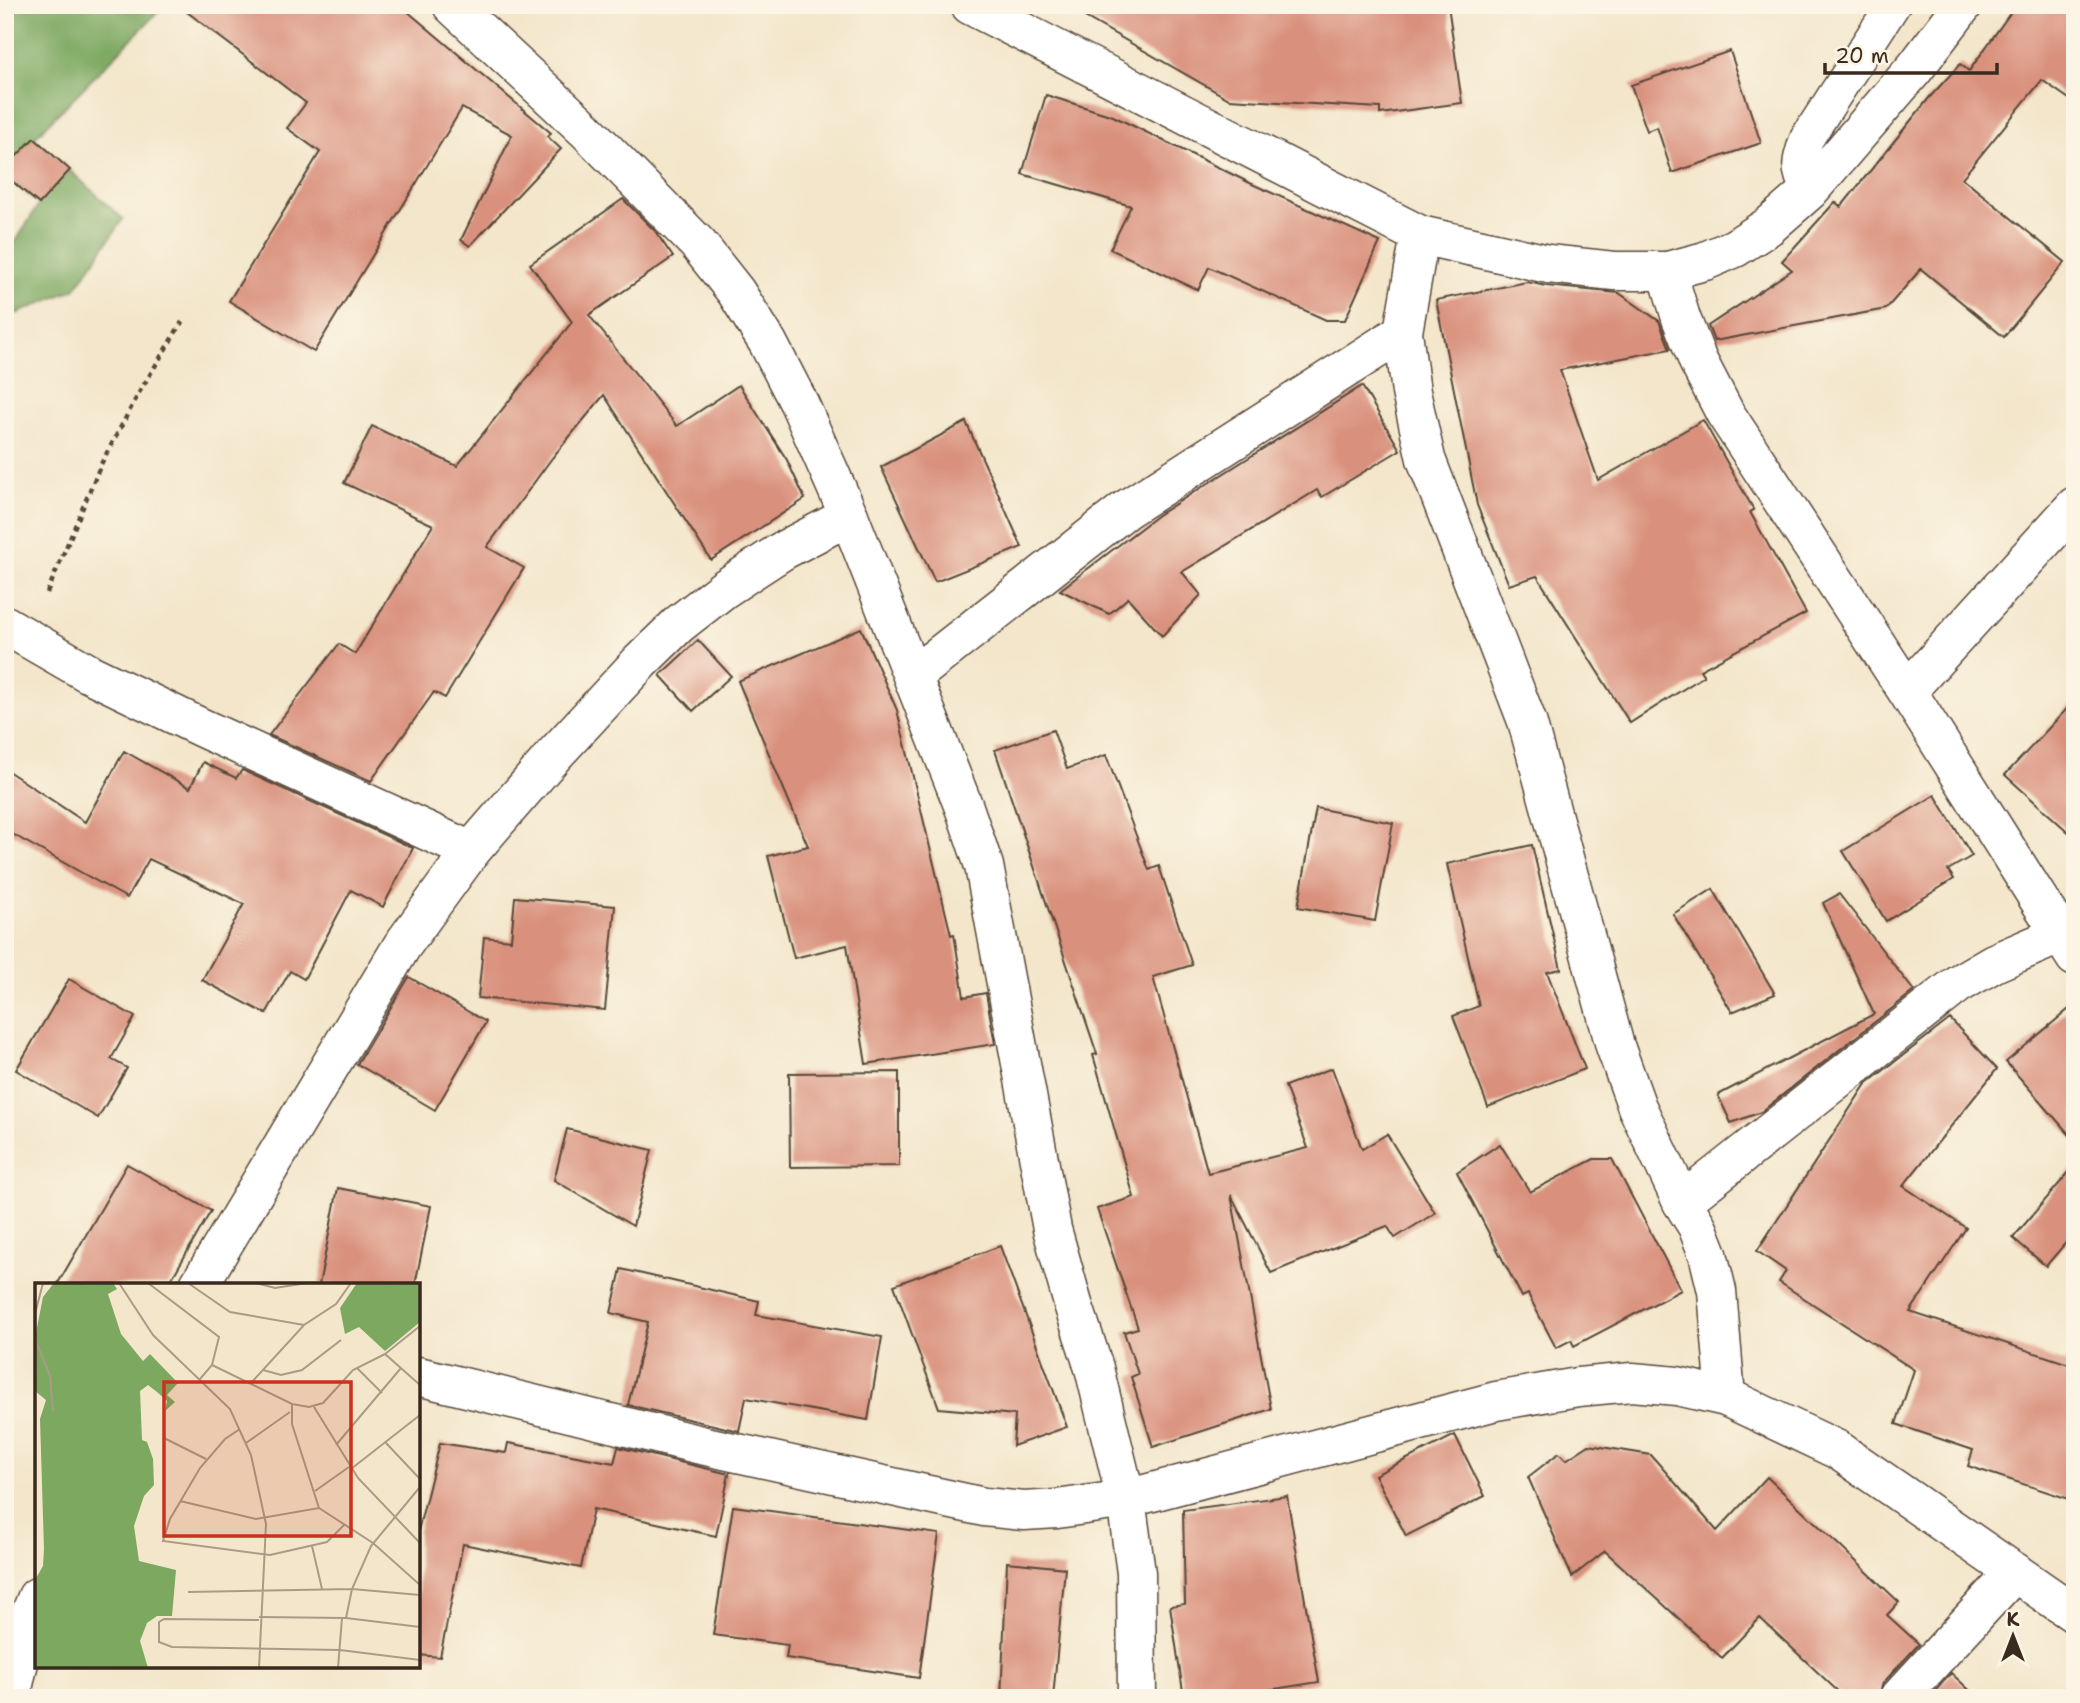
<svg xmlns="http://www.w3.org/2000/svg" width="2080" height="1703" font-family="'Shantell Sans',sans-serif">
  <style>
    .forest { fill: #7ca860; stroke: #5c693f; stroke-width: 2 }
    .building { fill: #d9917d }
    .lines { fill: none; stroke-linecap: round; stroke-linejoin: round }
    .lane-casing { stroke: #574638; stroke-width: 36 }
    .street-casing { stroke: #574638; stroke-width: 41 }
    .secondary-casing { stroke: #574638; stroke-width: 41 }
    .path { stroke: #574638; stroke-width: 4.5; stroke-dasharray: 5 5; stroke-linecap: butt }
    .lane { stroke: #fff; stroke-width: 33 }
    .street { stroke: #fff; stroke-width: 38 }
    .secondary { stroke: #fff; stroke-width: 38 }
    .inset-road { fill: none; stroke: #a99b86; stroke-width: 2 }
    .view { fill: #c8321e; fill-opacity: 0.15; stroke: #c8321e; stroke-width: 3.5 }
    .inset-edge { fill: none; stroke: #3b2a1e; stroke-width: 3.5 }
  </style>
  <rect width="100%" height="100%" fill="#fcf5e5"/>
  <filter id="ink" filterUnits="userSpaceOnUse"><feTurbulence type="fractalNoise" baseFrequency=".0143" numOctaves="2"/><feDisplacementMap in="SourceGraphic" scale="14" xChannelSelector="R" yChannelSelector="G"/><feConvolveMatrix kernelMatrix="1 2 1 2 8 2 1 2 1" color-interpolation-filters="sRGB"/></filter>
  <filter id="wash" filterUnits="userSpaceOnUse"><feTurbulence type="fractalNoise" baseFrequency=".00686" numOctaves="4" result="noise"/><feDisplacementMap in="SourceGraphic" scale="28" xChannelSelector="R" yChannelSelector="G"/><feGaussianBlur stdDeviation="1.57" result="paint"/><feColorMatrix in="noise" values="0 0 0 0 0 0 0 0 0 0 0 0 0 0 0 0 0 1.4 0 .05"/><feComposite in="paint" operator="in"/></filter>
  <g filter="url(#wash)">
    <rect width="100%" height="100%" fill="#f3e6cb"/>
    <path class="forest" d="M5,5H158L161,9L34,138L123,219L75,289L16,314L5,297V259L39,204L5,175Z"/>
    <g id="blocks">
      <g class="building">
        <path d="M178,5H400L551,133L548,137L561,149L470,246L461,240L512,135L462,108L314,352L229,301L320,152L287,128L306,103Z"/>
        <path d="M1064,5H1448L1462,103L1380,114V108L1229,99Z"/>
        <path d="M2016,5H2075V103L2042,80L1962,178L2065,262L2004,337L1921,269L1886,309L1714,341L1708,326L1792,270L1782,261L1835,202L1841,207L1929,98L1960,64L1969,71Z"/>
        <path d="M1730,51L1761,143L1672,173L1657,127L1647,131L1631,85Z"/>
        <path d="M1046,95L1113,116L1250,183L1380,242L1345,320H1326L1209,267L1198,290L1110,249L1131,206L1022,174Z"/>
        <path d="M34,138L70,170L39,204L5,175V168Z"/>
        <path d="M623,199L655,231L673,257L589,315L677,426L739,385L787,460L805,499L711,560L604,395L552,458L487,547L524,568L445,698L434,692L371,781L269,735L339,644L355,654L433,525L344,483L372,426L457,466L572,322L530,264Z"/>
        <path d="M1527,282L1546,286L1619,293L1659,321L1670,349L1560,370L1598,480L1703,420L1754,510L1750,512L1806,613L1700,670L1704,676L1630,723L1537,576L1509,585L1477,505L1436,300Z"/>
        <path d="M1362,386L1400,450L1322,497L1317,490L1182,572L1201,595L1162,636L1128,598L1109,614L1060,590L1158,515Z"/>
        <path d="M966,422L1022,547L935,582L881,467Z"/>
        <path d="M861,628L897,710L951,935L954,934L964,997L986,993L995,1044L866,1064L847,945L794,958L768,856L808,846L738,681Z"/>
        <path d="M698,640L731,676L693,711L660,675Z"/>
        <path d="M2075,700V838L2005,775Z"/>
        <path d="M1053,730L1067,769L1106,755L1149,870L1159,866L1192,965L1153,977L1208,1173L1308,1148L1285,1086L1332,1068L1362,1149L1387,1134L1435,1213L1395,1238L1387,1226L1271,1273L1231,1195L1271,1409L1153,1447L1131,1377L1138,1374L1124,1332L1138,1328L1097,1209L1134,1197L1093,1055L1097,1054L995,750Z"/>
        <path d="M124,751L190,788L203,762L236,778L242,770L413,848L383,907L351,890L304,979L290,971L266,1014L202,980L244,904L149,859L127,898L5,830V769L85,822Z"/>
        <path d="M1935,795L1972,856L1948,870L1954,879L1886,921L1843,851Z"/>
        <path d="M1316,808L1393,823L1375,921L1298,907Z"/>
        <path d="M1532,845L1561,969L1547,972L1585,1069L1488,1107L1453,1016L1479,1006L1447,864Z"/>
        <path d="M1713,889L1775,994L1732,1012L1673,914Z"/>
        <path d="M1839,894L1914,991L1761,1112L1731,1123L1718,1095L1874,1014L1823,903Z"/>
        <path d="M515,897L615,906L605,1010L478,998L484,937L511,940Z"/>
        <path d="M409,977L486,1022L435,1110L357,1064Z"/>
        <path d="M69,979L135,1017L111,1059L127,1068L98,1118L16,1070Z"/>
        <path d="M2075,1004V1141L2006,1062Z"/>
        <path d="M1950,1019L1997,1069L1903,1186L1966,1228L1910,1312L2075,1366V1501L1968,1466L1973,1450L1896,1424L1914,1370L1779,1282L1786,1271L1757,1251L1866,1084Z"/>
        <path d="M899,1072V1166L790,1167L789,1073Z"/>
        <path d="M567,1129L652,1150L633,1226L554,1180Z"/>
        <path d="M1500,1144L1530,1192L1594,1159H1612L1681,1290L1574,1346L1571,1340L1556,1348L1528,1294L1522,1297L1457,1172Z"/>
        <path d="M127,1164L211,1211L168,1285H57Z"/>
        <path d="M2075,1165V1232L2046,1266L2013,1238Z"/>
        <path d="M338,1188L431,1206L415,1285H319Z"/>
        <path d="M1000,1246L1067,1427L1013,1446L1015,1415L939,1408L894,1285Z"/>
        <path d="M621,1269L759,1301L756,1315L882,1337L868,1420L746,1398L739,1431L628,1405L648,1322L611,1313Z"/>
        <path d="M1455,1435L1485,1496L1406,1536L1375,1475Z"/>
        <path d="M440,1443L506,1453L508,1443L614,1463L618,1447L729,1474L716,1536L593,1509L581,1568L463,1544L440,1657L418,1655V1531Z"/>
        <path d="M1589,1445L1651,1455L1717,1531L1767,1477L1899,1602L1887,1615L1919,1644L1883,1683L1878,1698H1845L1760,1618L1722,1658L1605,1551L1572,1577L1528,1477L1559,1453L1566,1460Z"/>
        <path d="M1287,1496L1319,1682L1218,1698H1184L1170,1606L1185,1604L1183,1510Z"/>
        <path d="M733,1506L939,1534L919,1678L786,1658L788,1645L713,1635Z"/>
        <path d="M1007,1562L1065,1568L1053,1698H1001Z"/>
        <path d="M1951,1673L1978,1698H1929Z"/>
      </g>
    </g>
  </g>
  <g filter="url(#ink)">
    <use href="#blocks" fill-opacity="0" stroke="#574638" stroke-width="2"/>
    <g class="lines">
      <g class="lane-casing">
        <path id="lane" d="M1809,191C1796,170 1798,161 1807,138L1893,5"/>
      </g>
      <g class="street-casing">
        <g id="street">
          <path d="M970,5L1420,235L1548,264L1614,271H1667L1705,261L1735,248L1769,226L1809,191L1915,68L1963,5"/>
          <path d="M1420,235L1403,332L1411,392L1426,459L1527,721L1615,1046L1637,1107L1682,1202L1697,1226L1708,1254L1717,1291L1726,1397"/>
          <path d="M1667,271L1681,318L1698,361L1725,413L1907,691L2075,957"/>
          <path d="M5,625L88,673L202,728L471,851"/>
          <path d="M913,676L1125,510L1403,332"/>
          <path d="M1907,691L2075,506"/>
          <path d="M1682,1202L1958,984L1994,963L2059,935"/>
          <path d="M199,1285L402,946L471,851L554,755L640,662L679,624L724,589L782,551L849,516"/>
          <path d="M418,1376L701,1445L984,1507L1024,1511L1057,1509L1126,1499"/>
          <path d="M11,1698L29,1617L37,1597"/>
          <path d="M1899,1698L2015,1572"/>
        </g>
      </g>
      <g class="secondary-casing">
        <g id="secondary">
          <path d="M452,5L585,129L698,244L736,292L768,343L799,403L849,516L965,810L984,866L1052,1229L1073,1304L1094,1368L1126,1499L1136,1573L1137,1698"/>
          <path d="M1126,1499L1496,1401L1578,1387L1632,1382L1677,1386L1726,1397L1838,1450L2075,1614"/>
        </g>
      </g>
      <path class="path" d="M47,593L101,464L140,391L182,322"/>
      <use href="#lane" class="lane"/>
      <use href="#street" class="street"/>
      <use href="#secondary" class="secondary"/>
    </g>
  </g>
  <g transform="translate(35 1283)">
    <rect width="385" height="385" fill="#f3e6cb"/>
    <path d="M19,0H78L82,6L73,11L86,51L108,78L115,71L143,100L132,112L140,119L130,128L132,118L122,109L113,102L105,108L107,157L112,159L118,176L119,202L109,213L99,243L104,278L141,287L137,333H122L112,340L105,358L113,385H0V297L8,283L9,266L5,136L11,117L0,108V55L8,14ZM322,0H385V39L350,68L324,44L310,51L305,25Z" fill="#7ca860"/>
    <path class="inset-road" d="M84,0L118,52L195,126L216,172L231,241L224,385M113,0L184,54L177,82L165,96M153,0L195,29L269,42M221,0L240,5L272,0M0,31L8,0M0,56L15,93L18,128M350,71L385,43M177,82L257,121L274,124L288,120L318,87L350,71L385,102M322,85L347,110M228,87L246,92L267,87L306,57M216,100L269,42L301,21L316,0M257,121V141L284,225M279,124L323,195L385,260M205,146L190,156L165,185L135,236L128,258L235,272L292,259L310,241M129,155L171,176M211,160L255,129M351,160L385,196M301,162L366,85M316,186L385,132M280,208L314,184M145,218L221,236L284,225L338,260L385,302M277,263L287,306M153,309L317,306L385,312M224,334L311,335L385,344M311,335L317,306L336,263L385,204M224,337L129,336L124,339V359L137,364L305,367L385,377M303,385L307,335"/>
    <path class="view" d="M129,99H316V253H129Z"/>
    <rect width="385" height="385" class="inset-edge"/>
  </g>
  <rect width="2080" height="1703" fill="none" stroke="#fcf5e5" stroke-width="28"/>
  <g transform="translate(2013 1636)" stroke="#fcf5e5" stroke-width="5" paint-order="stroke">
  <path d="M0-5L12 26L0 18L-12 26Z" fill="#3b2a1e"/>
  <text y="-10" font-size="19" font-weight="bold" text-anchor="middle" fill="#3b2a1e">K</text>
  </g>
  <path d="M1825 63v10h172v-10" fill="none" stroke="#3b2a1e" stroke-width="3.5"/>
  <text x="1835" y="63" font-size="21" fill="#3b2a1e" stroke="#fcf5e5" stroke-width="5" paint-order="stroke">20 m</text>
</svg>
